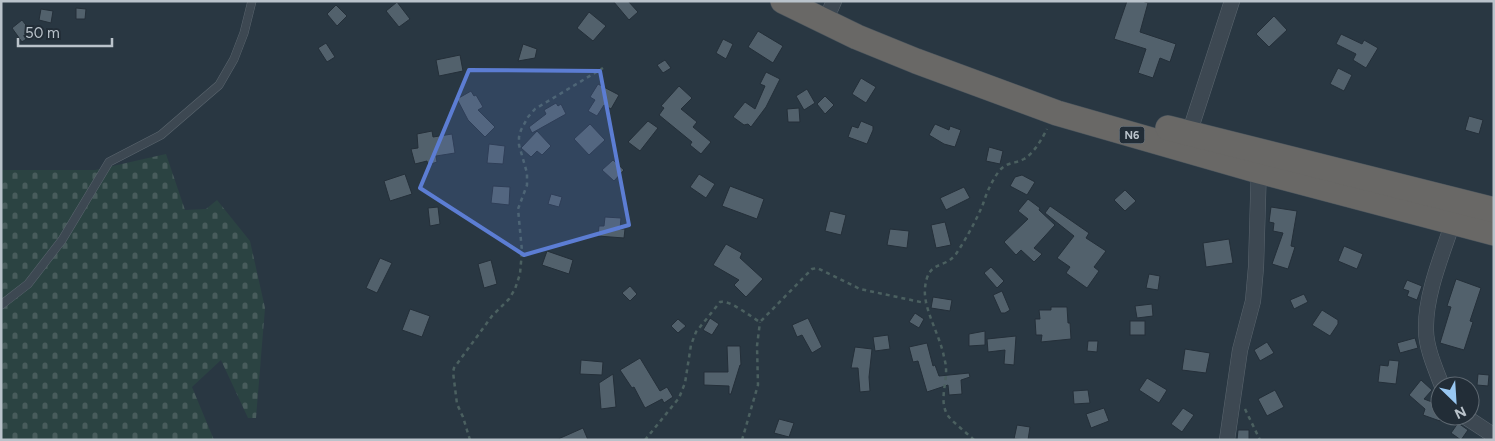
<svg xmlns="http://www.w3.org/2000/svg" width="1495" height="441" font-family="Figtree,sans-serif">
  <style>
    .cemetery { fill: url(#cemetery-stones) }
    .building { fill: #52616c; stroke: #242f39 }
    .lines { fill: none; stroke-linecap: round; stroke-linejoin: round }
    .service-casing { stroke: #5b666f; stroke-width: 9 }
    .minor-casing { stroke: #5b666f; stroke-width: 16 }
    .trunk-casing { stroke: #48535c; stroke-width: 26 }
    .path { stroke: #4b6060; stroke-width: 2.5; stroke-dasharray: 4 4; stroke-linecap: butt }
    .service { stroke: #3d4852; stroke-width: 8 }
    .minor { stroke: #3d4852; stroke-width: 15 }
    .trunk { stroke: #696866; stroke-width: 25 }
    .marked { fill: #5c7dd3; fill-opacity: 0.2; stroke: #5c7dd3; stroke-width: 4; stroke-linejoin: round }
    .labels { text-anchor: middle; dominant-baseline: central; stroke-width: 4; stroke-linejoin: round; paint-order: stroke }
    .shield { fill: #222d37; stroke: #8c969f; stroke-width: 1 }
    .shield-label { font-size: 11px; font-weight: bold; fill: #bac3cb }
  </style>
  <defs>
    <pattern id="cemetery-stones" width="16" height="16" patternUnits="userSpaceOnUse" patternTransform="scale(1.25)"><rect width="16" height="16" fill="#2b4342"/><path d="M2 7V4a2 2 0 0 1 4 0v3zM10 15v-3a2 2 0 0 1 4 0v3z" fill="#485c5c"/></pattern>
  </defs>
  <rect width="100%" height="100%" fill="#293742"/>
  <path class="cemetery" d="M166,154L185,210L206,209L217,200L250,241L265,308L256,418H248L221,360L192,387L214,440H1V170H95Z"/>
  <g class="building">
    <path d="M613,1H628L638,12L629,20Z"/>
    <path d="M1127,1H1142L1148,3L1140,32L1176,44L1170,62L1160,58L1153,78L1138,73L1146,49L1114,39Z"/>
    <path d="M397,2L410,19L399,27L386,11Z"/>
    <path d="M336,5L347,16L337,26L327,14Z"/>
    <path d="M76,8L86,9L85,19H76Z"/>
    <path d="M41,9L53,11L51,23L39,20Z"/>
    <path d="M589,12L606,26L593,41L577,28Z"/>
    <path d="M1274,16L1287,30L1269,47L1256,34Z"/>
    <path d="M22,20L33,34L22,42L12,28Z"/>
    <path d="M758,31L783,46L773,63L748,47Z"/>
    <path d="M1341,34L1362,44L1364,40L1378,48L1366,68L1353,60L1356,54L1336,44Z"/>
    <path d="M723,39L733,44L726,59L716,53Z"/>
    <path d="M326,43L335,57L327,62L318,48Z"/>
    <path d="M523,44L537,49L535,58L518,61Z"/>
    <path d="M460,55L463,71L439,76L436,60Z"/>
    <path d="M665,60L671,68L663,73L657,65Z"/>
    <path d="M1338,68L1352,75L1344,91L1330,84Z"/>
    <path d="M766,72L780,79L766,107L751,127L748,124L744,125L733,117L745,102L755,109L765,86L760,84Z"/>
    <path d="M861,78L876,87L866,103L852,94Z"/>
    <path d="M598,84L619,95L611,109L604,105L597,116L588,111L595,100L590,97Z"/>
    <path d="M679,86L692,98L681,109L697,122L693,127L711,142L701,154L690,145L692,142L659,115L664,108L661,106Z"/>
    <path d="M807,89L815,103L804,110L796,96Z"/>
    <path d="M471,91L474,96L476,95L483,107L478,110L495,127L485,137L468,120L457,99Z"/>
    <path d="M825,96L834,105L825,114L817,104Z"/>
    <path d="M556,103L558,106L561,104L566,114L532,133L529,127L546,114L544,110Z"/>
    <path d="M799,108L800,122H788L787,109Z"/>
    <path d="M1469,116L1483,120L1479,134L1465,130Z"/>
    <path d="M648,121L658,128L640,151L628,142Z"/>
    <path d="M861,121L873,126V130L867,144L848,137L852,126L858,128Z"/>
    <path d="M590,124L605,140L589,155L574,139Z"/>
    <path d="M935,124L949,130L950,126L961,130L955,147L944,144L929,135Z"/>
    <path d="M432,131L433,137L452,134L455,153L436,156L437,162L428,165L427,161L415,164L411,149L418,148L417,134Z"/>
    <path d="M537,131L551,146L542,155L537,151L531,157L521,148Z"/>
    <path d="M489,144L505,146L503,164L487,163Z"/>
    <path d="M989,147L1003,151L1000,164L986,161Z"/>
    <path d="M613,160L624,170L614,181L602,170Z"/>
    <path d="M405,174L412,194L390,201L384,181Z"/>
    <path d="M699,174L715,184L706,198L690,187Z"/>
    <path d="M1022,175L1035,182L1027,195L1010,186L1015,177Z"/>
    <path d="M493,186L510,187L509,205L491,203Z"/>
    <path d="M730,186L764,199L757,219L722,206Z"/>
    <path d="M964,187L970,198L946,210L940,198Z"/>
    <path d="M1125,190L1136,201L1125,211L1114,200Z"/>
    <path d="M551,194L562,197L559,207L548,204Z"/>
    <path d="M1028,199L1040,208L1039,210L1055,225L1034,248L1042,254L1034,262L1021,250L1016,255L1004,242L1028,219L1018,211Z"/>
    <path d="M1050,206L1089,233L1086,238L1106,251L1094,267L1099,271L1087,288L1066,273L1070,267L1057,258L1074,236L1045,213Z"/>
    <path d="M438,207L440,224L430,226L428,208Z"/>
    <path d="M1271,207L1297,211L1291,246L1295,247L1288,269L1272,264L1283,233L1273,231L1274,223L1269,222Z"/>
    <path d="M830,211L846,215L841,235L825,231Z"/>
    <path d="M605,217L621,218L620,229H625L624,238L598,236L599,226H604Z"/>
    <path d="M945,222L951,245L936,248L931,225Z"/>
    <path d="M890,229L909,231L907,248L887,245Z"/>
    <path d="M1229,239L1233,263L1206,267L1203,243Z"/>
    <path d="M726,244L742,253L740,258L763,279L746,297L734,285L739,280L713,265Z"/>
    <path d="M1344,246L1363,254L1357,269L1338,261Z"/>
    <path d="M547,251L573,260L569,274L542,265Z"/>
    <path d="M380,258L392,263L377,293L366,288Z"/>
    <path d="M491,260L497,284L484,288L478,264Z"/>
    <path d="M991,267L1004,281L997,288L984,273Z"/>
    <path d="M1149,274L1160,276L1158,290L1146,288Z"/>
    <path d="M1456,279L1481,288L1470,321L1473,322L1464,350L1440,343L1451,307L1447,306Z"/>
    <path d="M1407,280L1422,286L1417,300L1407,296L1409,291L1403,289Z"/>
    <path d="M630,286L637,294L630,301L622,293Z"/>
    <path d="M1002,291L1010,310L1005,313H1001L993,295Z"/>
    <path d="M1304,294L1308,302L1294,309L1290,300Z"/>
    <path d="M933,297L952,300L950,311L931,308Z"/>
    <path d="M1152,304L1153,316L1137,318L1135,306Z"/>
    <path d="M1051,307H1067L1068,323H1070L1071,339L1041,342L1042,335H1036L1035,319H1040L1039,310H1051Z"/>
    <path d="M410,309L430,316L422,337L402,330Z"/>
    <path d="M1322,310L1338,320V324L1330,336L1312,325Z"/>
    <path d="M915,313L924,319L919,328L909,322Z"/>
    <path d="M710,318L719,324L712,335L703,330Z"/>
    <path d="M808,318L822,347L812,353L802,335L797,337L792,325Z"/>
    <path d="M678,319L686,326L678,333L671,326Z"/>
    <rect x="1130" y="321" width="15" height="14"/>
    <path d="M985,331V345L969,346V334Z"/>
    <path d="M888,335L890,349L875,351L873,337Z"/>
    <path d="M1016,336L1014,365L1004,364L1005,350L988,352L987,339Z"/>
    <path d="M1415,338L1418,348L1400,353L1397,343Z"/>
    <path d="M1088,341H1098L1097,352L1087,351Z"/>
    <path d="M1267,342L1274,353L1260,361L1254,350Z"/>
    <path d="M927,343L933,366L935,365L939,376L969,373L970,377L961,380L962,394L949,395L948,385L927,392L918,361L913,362L909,347Z"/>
    <path d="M727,346H740L741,365H740L731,394H729V386L704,385V372H728Z"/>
    <path d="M855,347L872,349L869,377L870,391L860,392L858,368H851Z"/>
    <path d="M1185,349L1210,353L1206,373L1182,370Z"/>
    <path d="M640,358L660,391L667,387L673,397L664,403L662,399L645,408L634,387L632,388L620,370Z"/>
    <path d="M581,360L603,362L602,375L580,374Z"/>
    <path d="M1389,360L1399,361L1396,384L1378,382L1380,365L1388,366Z"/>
    <path d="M613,374L616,407L601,409L599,383Z"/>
    <path d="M1478,374L1489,375L1488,386L1477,385Z"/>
    <path d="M1147,378L1167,390L1159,403L1139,390Z"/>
    <path d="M1421,380L1432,390L1424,399L1440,405V421L1423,415L1425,409L1409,395Z"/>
    <path d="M1088,390L1090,403L1074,404L1073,391Z"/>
    <path d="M1275,390L1284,407L1267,416L1258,399Z"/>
    <path d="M1104,408L1109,421L1091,428L1086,414Z"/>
    <path d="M1183,408L1194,415L1182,432L1171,424Z"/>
    <path d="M779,419L794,423L789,437L774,433Z"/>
    <path d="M1458,423L1468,430L1461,440L1451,433Z"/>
    <path d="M1017,425L1030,427L1028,440L1014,439Z"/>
    <path d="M583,428L588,440H556Z"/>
    <path d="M1238,430H1249V440H1237Z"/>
  </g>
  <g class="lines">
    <g class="service-casing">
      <path id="service" d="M1,305L28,284L62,240L109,162L161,135L219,85L234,59L244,33L252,1"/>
    </g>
    <g class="minor-casing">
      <g id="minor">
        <path d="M831,8L834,1"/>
        <path d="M1189,134L1232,1"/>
        <path d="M1442,386C1436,370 1426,348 1426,330C1425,295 1442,255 1453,222"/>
        <path d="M1464,416L1493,435"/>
        <path d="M1227,440L1240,350L1253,301L1256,267L1259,165"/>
      </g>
    </g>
    <g class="trunk-casing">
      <g id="trunk">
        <path d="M783,1L857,37L916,61L1057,113L1259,171L1494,233"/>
        <path d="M1168,128L1494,210"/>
      </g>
    </g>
    <g class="path">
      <path d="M1245,409L1260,440"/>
      <path d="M470,440L463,417L457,404L453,372L454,368L492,316L509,299L515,289L520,274L522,251L518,209L527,185V173L519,145V137L521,130L528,117L535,109L603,68"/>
      <path d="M645,440L679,398L685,383L691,345L696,332L720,302C729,299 751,317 760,322L812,269L817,268L860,289L925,303"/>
      <path d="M742,440L758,385L757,346L760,322"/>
      <path d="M974,440C966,432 956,425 949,417C938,403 947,384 946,368C946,365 945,361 944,357C940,335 923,309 925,288C928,259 944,270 956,254C966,239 976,221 983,204C987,192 992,180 1000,170C1009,161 1015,164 1024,159C1034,153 1042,139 1047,129"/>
    </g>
    <use href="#service" class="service"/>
    <use href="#minor" class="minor"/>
    <use href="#trunk" class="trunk"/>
  </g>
  <path class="marked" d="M469,70L600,71L629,225L524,255L420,188Z"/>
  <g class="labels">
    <rect class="shield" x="1119.5" y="126.5" width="25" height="17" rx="4"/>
    <g class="shield-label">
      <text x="1132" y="135">N6</text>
    </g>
  </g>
  <rect width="1495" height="441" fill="none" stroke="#bac3cb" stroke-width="5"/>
  <g transform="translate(1455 401) rotate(155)"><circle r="24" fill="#222d37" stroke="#5f6972"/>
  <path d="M0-4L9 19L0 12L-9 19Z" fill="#99c8f2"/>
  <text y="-8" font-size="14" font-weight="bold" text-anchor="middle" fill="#bac3cb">N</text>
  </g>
  <path d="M18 38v8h94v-8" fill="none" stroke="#bac3cb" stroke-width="2.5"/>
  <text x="25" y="38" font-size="15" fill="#bac3cb" stroke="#222d37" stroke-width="4" paint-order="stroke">50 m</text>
</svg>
